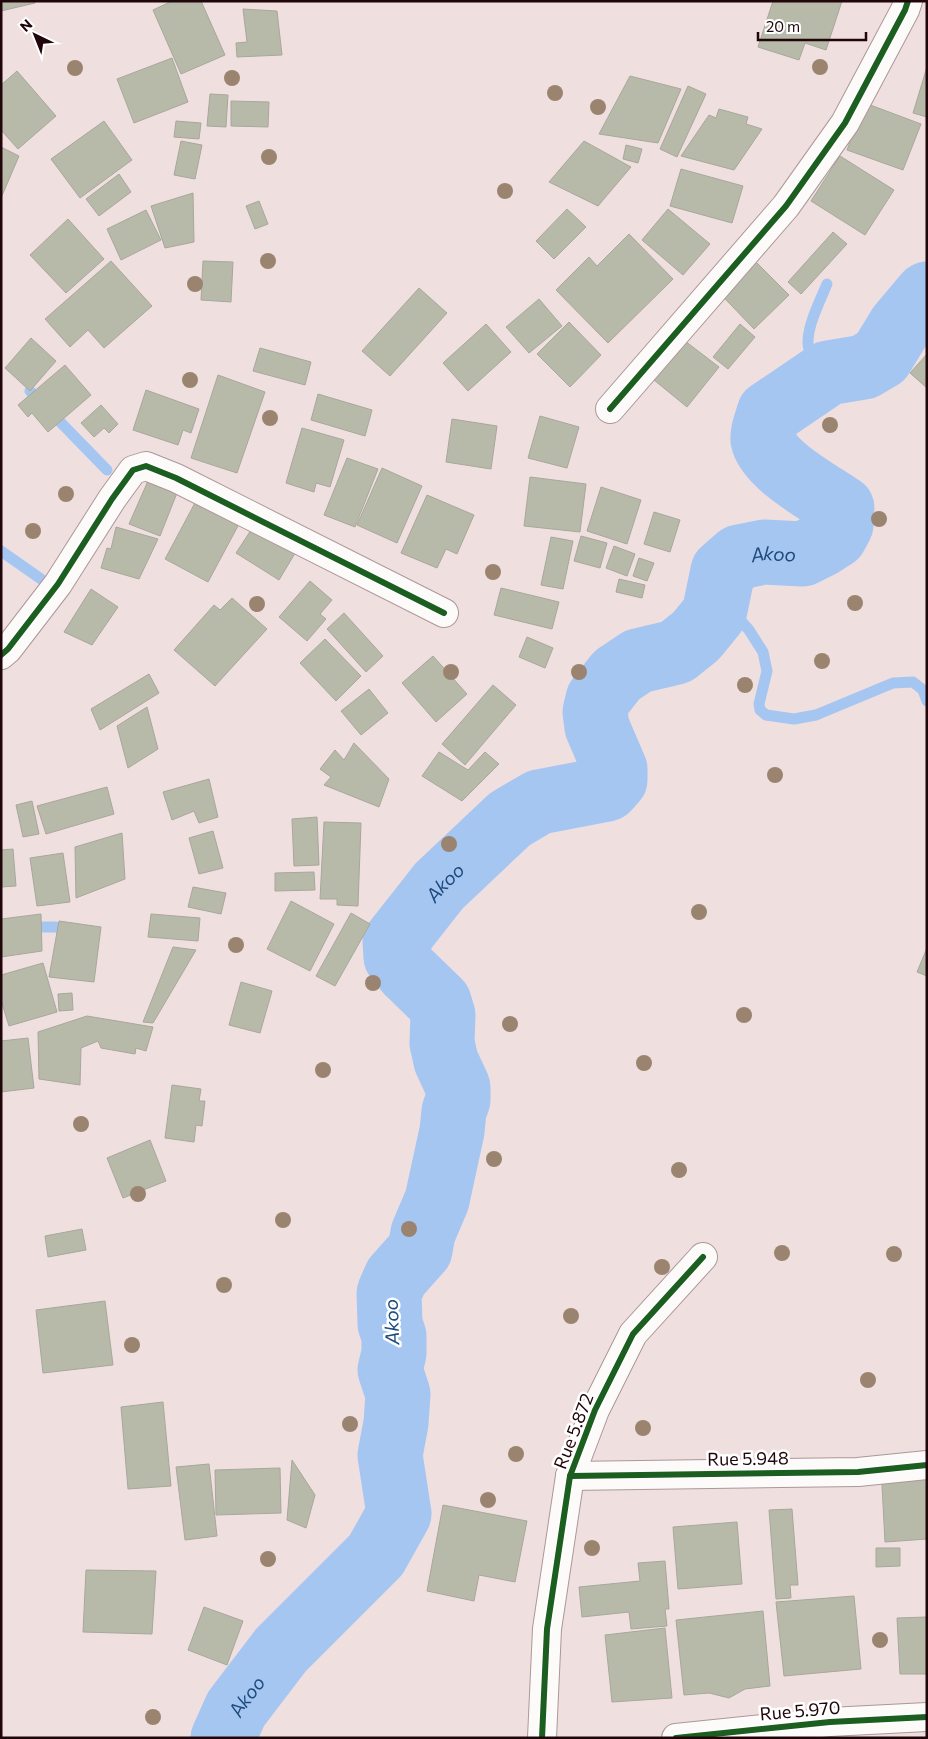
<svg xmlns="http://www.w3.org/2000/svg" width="928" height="1739" font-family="Commissioner,sans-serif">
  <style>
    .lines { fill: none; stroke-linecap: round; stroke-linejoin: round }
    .stream { stroke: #a6c6f2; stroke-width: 11 }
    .river { stroke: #a6c6f2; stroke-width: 65 }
    .building { fill: #b8baa9; stroke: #a8a79c }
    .minor-casing { stroke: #ac9799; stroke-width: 30 }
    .minor { stroke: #fdfafa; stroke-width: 28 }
    .cycleway-casing { stroke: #fff; stroke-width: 9 }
    .cycleway { stroke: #1b5e20; stroke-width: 6 }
    .tree { fill: #9b846f }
    .labels { text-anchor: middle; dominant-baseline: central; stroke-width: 5; stroke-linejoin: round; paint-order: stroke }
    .street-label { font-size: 18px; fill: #20060a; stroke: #fff }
    .water-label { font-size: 19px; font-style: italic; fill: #1d4b7d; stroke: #fff }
  </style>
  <rect width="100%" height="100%" fill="#f0dfdf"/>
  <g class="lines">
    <g class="stream">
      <path d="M827,284C820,301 802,335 810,352C814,359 822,367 828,373"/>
      <path d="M30,391L107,470"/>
      <path d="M1,551L41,579"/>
      <path d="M717,603L734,613L749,630L763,652L767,671L759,704L760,710L766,715L794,719L816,715L893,683L913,682L923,690L927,701"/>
      <path d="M28,927H56"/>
    </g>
    <path class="river" id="s1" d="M223,1738L236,1709L281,1650L376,1555L399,1514L390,1455L396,1423L398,1394L390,1370L394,1353V1336L390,1324L389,1293L396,1277L420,1250L423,1233L437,1200L452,1131L454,1111L458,1100V1087L446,1061L442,1043L443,1015L439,1002L408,972L396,957L395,942L439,886L510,819L539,802L607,789L615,780V769L597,727L595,712L598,699L617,675L638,661L676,652L696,636L714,614L723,571L739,557L764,552L803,554L821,545L835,536L841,525L842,508C822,494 768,465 763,440C762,432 767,421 769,413L828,373L864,367L881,357L900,326L927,294"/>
  </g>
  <g class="building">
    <path d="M1,1H35V3L1,11Z"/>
    <path d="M172,1H201L225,55L181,74L153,10Z"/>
    <path d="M773,1H842L826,50L805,43L799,60L758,47Z"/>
    <path d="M243,9L277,11L282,55L237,57L236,43L247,42Z"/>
    <path d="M172,58L188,102L134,123L117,79Z"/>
    <path d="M927,67V117L913,113Z"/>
    <path d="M17,71L56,116L18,149L1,130V85Z"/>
    <path d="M630,76L681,89L658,143L599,134Z"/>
    <path d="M688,86L706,94L677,157L660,149Z"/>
    <path d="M210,94L228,95L226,127L207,126Z"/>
    <path d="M231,101L269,102L268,127L231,126Z"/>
    <path d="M865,103L921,124L903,170L847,150Z"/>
    <path d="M719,109L748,117L746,124L762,129L734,170L681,156L709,115L716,118Z"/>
    <path d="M104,121L132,160L80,198L51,159Z"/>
    <path d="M176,121L201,123L199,139L174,137Z"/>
    <path d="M181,141L202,145L195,179L174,175Z"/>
    <path d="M584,141L631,167L598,206L549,182Z"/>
    <path d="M626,145L642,149L638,163L623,159Z"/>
    <path d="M1,147L19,156L1,198Z"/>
    <path d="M840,156L894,190L865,235L811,201Z"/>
    <path d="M681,169L743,186L732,223L670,206Z"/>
    <path d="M119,174L131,192L99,216L86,199Z"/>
    <path d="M193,193L194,242L165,248L151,206Z"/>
    <path d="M259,201L268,224L255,229L246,206Z"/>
    <path d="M567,209L586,227L554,259L536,241Z"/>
    <path d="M668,209L710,244L683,275L642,240Z"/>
    <path d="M146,210L161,240L121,260L107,229Z"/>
    <path d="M68,219L104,259L66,293L30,255Z"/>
    <path d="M833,232L847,244L801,294L788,282Z"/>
    <path d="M629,234L673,279L608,343L556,290L589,257L597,266Z"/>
    <path d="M742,248L789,295L754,329L708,281Z"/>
    <path d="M111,261L152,306L104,348L88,330L70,347L45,319Z"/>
    <path d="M203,261L233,262L231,302L201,300Z"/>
    <path d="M419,288L447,313L390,376L362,351Z"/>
    <path d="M539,299L562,326L529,353L506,327Z"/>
    <path d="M569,322L601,355L570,387L537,354Z"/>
    <path d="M486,324L511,352L468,391L443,363Z"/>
    <path d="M740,324L755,337L728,369L713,357Z"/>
    <path d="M31,338L56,361L30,391L5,368Z"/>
    <path d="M685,341L719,367L687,407L654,380Z"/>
    <path d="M260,348L311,362L305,385L253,371Z"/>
    <path d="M927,354V388L910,373Z"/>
    <path d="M65,365L91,395L48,432L32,413L28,417L18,405Z"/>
    <path d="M218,375L265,392L237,473L191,458Z"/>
    <path d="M146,390L199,409L191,433L183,430L178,445L133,430Z"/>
    <path d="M318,394L372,410L365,436L311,420Z"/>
    <path d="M101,405L118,424L109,433L104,428L94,437L81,423Z"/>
    <path d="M540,416L579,427L567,468L528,458Z"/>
    <path d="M452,419L497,426L491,469L446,462Z"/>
    <path d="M302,428L344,440L330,487L316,483L314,492L286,483Z"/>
    <path d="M347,458L378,469L355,527L324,515Z"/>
    <path d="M382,468L422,486L397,543L357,525Z"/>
    <path d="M530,477L586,484L580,532L524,526Z"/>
    <path d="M148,481L177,493L160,536L129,524Z"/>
    <path d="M601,487L641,500L627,544L587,531Z"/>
    <path d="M427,495L474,515L457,554L446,549L437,568L401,553Z"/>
    <path d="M196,501L239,524L208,582L165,559Z"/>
    <path d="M654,512L680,520L670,552L644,544Z"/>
    <path d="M255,524L297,550L279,580L236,553Z"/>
    <path d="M116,527L158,539L139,579L101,568L107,548L111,549Z"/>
    <path d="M581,536L607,543L600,568L574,561Z"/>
    <path d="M551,537L573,541L563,589L541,585Z"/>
    <path d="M614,546L635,554L627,576L606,568Z"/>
    <path d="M639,558L654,563L647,581L633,576Z"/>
    <path d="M619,579L645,585L642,598L616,592Z"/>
    <path d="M310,581L332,600L320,614L326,619L307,641L279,617Z"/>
    <path d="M501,588L559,602L552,629L494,615Z"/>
    <path d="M91,589L118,607L92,645L64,632Z"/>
    <path d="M232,598L267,629L215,686L174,650L214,605L220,610Z"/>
    <path d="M344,613L383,656L366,672L327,629Z"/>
    <path d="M527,637L553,648L545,668L519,657Z"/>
    <path d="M325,639L361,676L336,701L300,663Z"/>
    <path d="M433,656L467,694L436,722L402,683Z"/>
    <path d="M149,674L159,693L100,730L91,709Z"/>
    <path d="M493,685L516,705L465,765L442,744Z"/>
    <path d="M369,689L388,713L361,735L341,711Z"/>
    <path d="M147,707L158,749L128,768L117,726Z"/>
    <path d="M354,743L389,779L379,807L324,785L331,777L320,769L335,750L344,760Z"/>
    <path d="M439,752L468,770L485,752L499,764L462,801L422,776Z"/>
    <path d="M209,779L218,817L199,823L194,811L172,820L163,792Z"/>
    <path d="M107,787L114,814L46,834L37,806Z"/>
    <path d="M32,801L39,834L23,837L16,805Z"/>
    <path d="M317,817L319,865L294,866L292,819Z"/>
    <path d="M324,822L361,823L358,906L337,905V899H320Z"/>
    <path d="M213,831L223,868L199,874L189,838Z"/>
    <path d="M122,833L125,879L76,898L75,847Z"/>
    <path d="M13,849L16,886L1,887V850Z"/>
    <path d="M63,853L70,902L37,906L30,858Z"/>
    <path d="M314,872L315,890L275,891V873Z"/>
    <path d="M193,887L226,893L221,914L188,907Z"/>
    <path d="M291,901L334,924L310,971L267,949Z"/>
    <path d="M351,913L370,924L335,986L316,976Z"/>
    <path d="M41,914L42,951L1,957V919Z"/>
    <path d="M151,914L200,918L198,941L148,937Z"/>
    <path d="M59,921L101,927L94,982L49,977Z"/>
    <path d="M173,947L196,950L153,1023L143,1022Z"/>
    <path d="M927,948V976L917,972Z"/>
    <path d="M43,963L57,1012L9,1026L1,1000V975Z"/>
    <path d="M241,982L272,991L260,1033L229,1025Z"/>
    <path d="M72,993L73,1010L59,1011L58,994Z"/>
    <path d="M87,1016L153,1027L146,1051L136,1048L135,1054L101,1048L98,1041L81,1048L80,1085L39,1079L38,1032Z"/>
    <path d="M28,1038L34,1088L1,1092V1041Z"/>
    <path d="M172,1085L201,1089L199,1101H205L202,1126L196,1125L194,1142L165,1138Z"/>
    <path d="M150,1140L166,1181L123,1198L107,1158Z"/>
    <path d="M82,1229L86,1250L48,1257L45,1236Z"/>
    <path d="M105,1301L113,1365L43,1373L36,1310Z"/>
    <path d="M163,1402L171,1486L128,1489L121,1407Z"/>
    <path d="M292,1460L315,1495L306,1528L287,1520Z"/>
    <path d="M927,1463V1539L885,1542L881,1466Z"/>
    <path d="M209,1464L217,1536L185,1540L176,1467Z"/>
    <path d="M280,1468L281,1513L216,1515L215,1470Z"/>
    <path d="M443,1505L527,1521L515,1582L479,1575L474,1601L427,1591Z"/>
    <path d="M792,1509L798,1585H790L791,1598L776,1599L769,1510Z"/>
    <path d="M737,1522L742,1584L678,1589L673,1527Z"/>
    <path d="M876,1548H900V1566L876,1567Z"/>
    <path d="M665,1561L669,1609H665L667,1626L631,1629L629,1612L582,1617L579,1587L640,1581L638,1563Z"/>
    <path d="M86,1570L156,1571L152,1634L83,1632Z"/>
    <path d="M854,1596L861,1669L784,1676L776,1602Z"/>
    <path d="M204,1607L243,1621L227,1665L188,1650Z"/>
    <path d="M763,1611L770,1686L745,1689L729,1698L709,1693L684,1695L676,1620Z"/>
    <path d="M927,1617V1674H900L897,1618Z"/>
    <path d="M665,1628L672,1698L612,1702L605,1635Z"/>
  </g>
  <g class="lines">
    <g class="minor-casing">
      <g id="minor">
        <path d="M610,409L786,206L845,123L905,10L908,1"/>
        <path d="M1,655L8,649L58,584L112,499L133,470L146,466L176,478L444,613"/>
        <path d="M570,1476L858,1472L927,1465"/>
        <path d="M542,1738L547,1629L570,1476L595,1410L633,1334L703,1257"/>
        <path d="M676,1738L830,1722L927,1717"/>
      </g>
    </g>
    <use href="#minor" class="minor"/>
    <g class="cycleway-casing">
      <g id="cycleway">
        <path d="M610,409L786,206L845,123L905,10L908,1"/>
        <path d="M1,655L8,649L58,584L112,499L133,470L146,466L176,478L444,613"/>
        <path d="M570,1476L858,1472L927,1465"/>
        <path d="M542,1738L547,1629L570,1476L595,1410L633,1334L703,1257"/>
        <path d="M676,1738L830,1722L927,1717"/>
      </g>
    </g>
    <use href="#cycleway" class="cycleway"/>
  </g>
  <g class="tree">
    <circle cx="820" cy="67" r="8"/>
    <circle cx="75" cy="68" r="8"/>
    <circle cx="232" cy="78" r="8"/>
    <circle cx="555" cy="93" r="8"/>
    <circle cx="598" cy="107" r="8"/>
    <circle cx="269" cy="157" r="8"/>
    <circle cx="505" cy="191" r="8"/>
    <circle cx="268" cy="261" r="8"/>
    <circle cx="195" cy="284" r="8"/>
    <circle cx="190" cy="380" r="8"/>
    <circle cx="270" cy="418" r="8"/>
    <circle cx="830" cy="425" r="8"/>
    <circle cx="66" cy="494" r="8"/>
    <circle cx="879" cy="519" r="8"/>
    <circle cx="33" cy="531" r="8"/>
    <circle cx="493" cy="572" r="8"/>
    <circle cx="855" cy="603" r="8"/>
    <circle cx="257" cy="604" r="8"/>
    <circle cx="822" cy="661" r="8"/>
    <circle cx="451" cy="672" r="8"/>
    <circle cx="579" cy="672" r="8"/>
    <circle cx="745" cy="685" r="8"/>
    <circle cx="775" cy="775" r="8"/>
    <circle cx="449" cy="844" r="8"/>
    <circle cx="699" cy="912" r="8"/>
    <circle cx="236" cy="945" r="8"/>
    <circle cx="373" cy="983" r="8"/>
    <circle cx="744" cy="1015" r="8"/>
    <circle cx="510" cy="1024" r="8"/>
    <circle cx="644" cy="1063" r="8"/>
    <circle cx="323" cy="1070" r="8"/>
    <circle cx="81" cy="1124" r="8"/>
    <circle cx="494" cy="1159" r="8"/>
    <circle cx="679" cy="1170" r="8"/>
    <circle cx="138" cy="1194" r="8"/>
    <circle cx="283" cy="1220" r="8"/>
    <circle cx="409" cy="1229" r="8"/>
    <circle cx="782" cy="1253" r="8"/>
    <circle cx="894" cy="1254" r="8"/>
    <circle cx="662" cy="1267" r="8"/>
    <circle cx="224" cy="1285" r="8"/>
    <circle cx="571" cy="1316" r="8"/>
    <circle cx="132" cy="1345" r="8"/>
    <circle cx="868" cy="1380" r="8"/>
    <circle cx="350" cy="1424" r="8"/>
    <circle cx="643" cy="1428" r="8"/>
    <circle cx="516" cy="1454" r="8"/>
    <circle cx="488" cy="1500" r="8"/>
    <circle cx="592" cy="1548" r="8"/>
    <circle cx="268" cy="1559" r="8"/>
    <circle cx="880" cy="1640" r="8"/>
    <circle cx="153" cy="1717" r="8"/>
  </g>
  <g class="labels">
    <g class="street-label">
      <text transform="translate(573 1431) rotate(-69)">Rue 5.872</text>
      <text transform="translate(748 1458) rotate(-1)">Rue 5.948</text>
      <text transform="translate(800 1710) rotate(-5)">Rue 5.970</text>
    </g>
    <g class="water-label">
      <text stroke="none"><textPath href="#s1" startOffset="1518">Akoo</textPath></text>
      <text stroke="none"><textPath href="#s1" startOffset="978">Akoo</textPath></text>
      <text transform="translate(391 1322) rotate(-92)">Akoo</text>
      <text stroke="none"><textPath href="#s1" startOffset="48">Akoo</textPath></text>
    </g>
  </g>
  <rect width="928" height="1739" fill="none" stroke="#20060a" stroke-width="5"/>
  <g transform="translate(35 35) rotate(317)" stroke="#ffffff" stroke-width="4" paint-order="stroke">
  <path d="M0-4L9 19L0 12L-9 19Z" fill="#20060a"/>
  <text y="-8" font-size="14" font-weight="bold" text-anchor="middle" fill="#20060a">N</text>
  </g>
  <path d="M758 32v8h108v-8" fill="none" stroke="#20060a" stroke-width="2.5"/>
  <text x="766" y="32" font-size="15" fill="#20060a" stroke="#ffffff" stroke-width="4" paint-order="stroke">20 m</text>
</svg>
